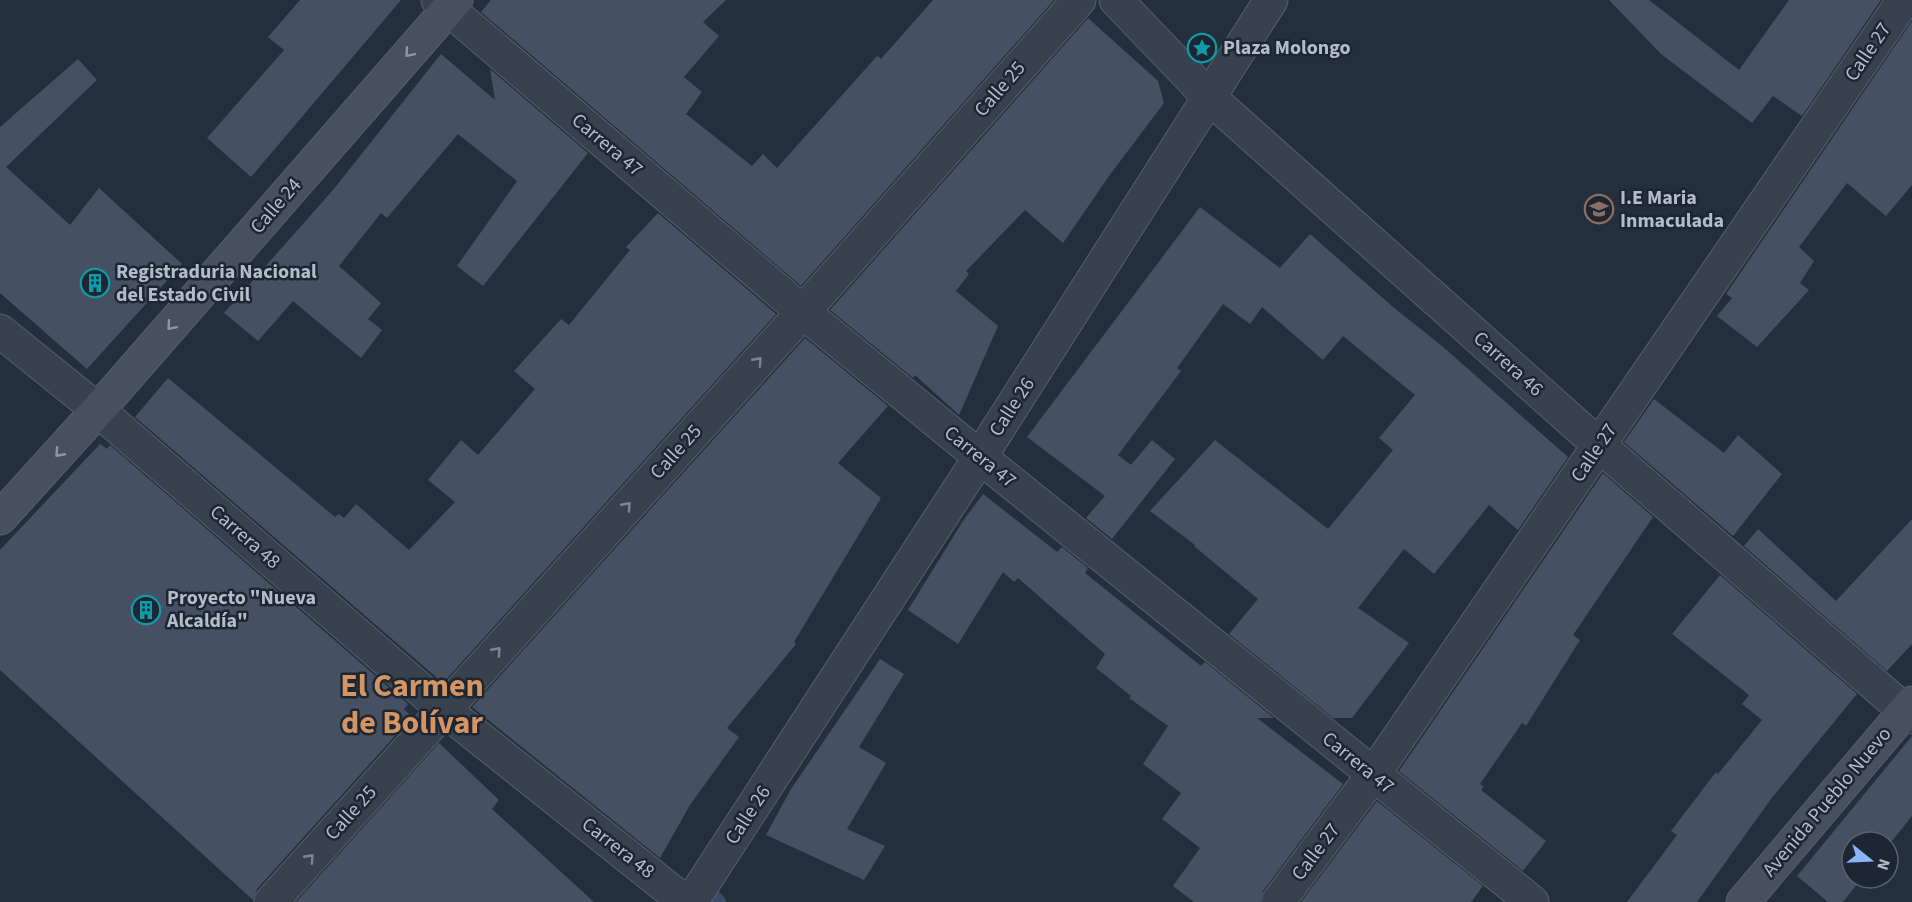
<svg xmlns="http://www.w3.org/2000/svg" width="1912" height="902" font-family="'Source Sans 3',sans-serif">
  <style>
    .lines { fill: none; stroke-linecap: round; stroke-linejoin: round }
    .stream { stroke: #394c67; stroke-width: 14 }
    .building { fill: #455162 }
    .minor-casing { stroke: #565f6c; stroke-width: 35 }
    .tertiary-casing { stroke: #565f6c; stroke-width: 35 }
    .secondary-casing { stroke: #565f6c; stroke-width: 35 }
    .minor { stroke: #38414e; stroke-width: 33 }
    .tertiary { stroke: #38414e; stroke-width: 33 }
    .secondary { stroke: #465061; stroke-width: 33 }
    .oneway { stroke: #8e96a5 }
    .oneway2 { stroke: #7c8592 }
    .labels { text-anchor: middle; dominant-baseline: central; stroke-width: 5; stroke-linejoin: round; paint-order: stroke }
    .poi-label { font-size: 20px; font-weight: bold; fill: #b4bcc9; stroke: #1d2633; text-anchor: start }
    .street-label { font-size: 20px; fill: #b4bcc9; stroke: #1d2633 }
    .town-label { font-size: 32px; font-weight: bold; fill: #d59563; stroke: #1d2633 }
  </style>
  <rect width="100%" height="100%" fill="#242f3e"/>
  <g class="lines">
    <path class="stream" d="M703,884L719,902"/>
  </g>
  <g class="building">
    <path d="M300,0H401L251,177L207,138L284,50L268,37Z"/>
    <path d="M491,0H726L703,22L719,36L684,77L702,92L686,114L752,166L763,154L777,168L877,56L881,59L933,0H1054L801,286L481,12Z"/>
    <path d="M1609,0H1649L1739,70L1789,0H1881L1802,116L1773,96L1752,123L1661,54Z"/>
    <path d="M1088,18L1158,81L1164,103L1109,176L1063,243L1025,210L966,271L969,274L956,291L998,326L959,415L915,375L913,378L830,310Z"/>
    <path d="M1912,21V185L1886,216L1847,183L1799,247L1814,261L1800,283L1809,290L1757,347L1717,316L1732,298L1726,294Z"/>
    <path d="M441,54L495,100L490,69L588,153L483,286L457,266L517,181L458,134L387,218L381,213L339,266L381,303L368,319L382,330L361,358L293,301L258,341L224,313L333,190Z"/>
    <path d="M78,59L97,80L6,167L70,225L99,188L182,264L87,369L0,293V127Z"/>
    <path d="M1200,207L1280,268L1310,234L1393,307L1442,346L1568,457L1518,530L1489,505L1434,574L1404,549L1358,608L1409,643L1352,718H1333L1229,634L1258,599L1194,546L1195,545L1150,511L1215,440L1328,529L1393,450L1379,438L1415,395L1343,336L1323,360L1262,307L1250,324L1223,304L1177,368L1181,371L1118,455L1131,465L1152,440L1175,459L1112,539L1086,518L1105,496L1027,437Z"/>
    <path d="M658,213L776,314L443,683L135,417L168,378L335,517L339,514L344,518L356,504L409,550L455,502L428,480L461,440L478,455L535,389L514,371L561,319L569,325L630,250L626,247Z"/>
    <path d="M805,338L888,406L838,463L881,498L794,642L796,644L727,728L739,737L690,805L660,858L472,707Z"/>
    <path d="M1654,399L1724,453L1738,435L1782,474L1733,536L1624,442Z"/>
    <path d="M100,444L107,449L110,445L408,704L404,709L412,717L257,889L253,900L0,670V550Z"/>
    <path d="M1603,473L1653,517L1573,635L1580,640L1526,726L1522,723L1480,784L1484,787L1481,790L1546,841L1523,871L1399,771Z"/>
    <path d="M983,494L1057,552L1062,547L1088,568L1085,573L1201,666L1205,662L1274,718H1257L1343,784L1263,891L1260,902H1194L1173,886L1200,848L1162,819L1181,793L1143,764L1168,726L1129,698L1131,696L1096,668L1105,654L1018,578L1014,582L1003,572L958,644L908,610L963,521Z"/>
    <path d="M1912,519V644L1887,671L1744,546L1758,529L1836,601Z"/>
    <path d="M1720,575L1857,694L1771,799L1697,902H1627L1677,835L1671,831L1716,772L1718,774L1762,720L1742,704L1749,695L1672,634Z"/>
    <path d="M880,659L904,674L859,747L886,763L847,829L885,846L864,880L766,835L791,789Z"/>
    <path d="M1912,736V816L1888,846V842H1852V878H1862L1843,902H1828L1797,876Z"/>
    <path d="M439,743L499,800L492,809L594,902H296Z"/>
    <path d="M1377,801L1483,886L1471,902H1301Z"/>
  </g>
  <g class="lines">
    <g class="minor-casing">
      <g id="minor">
        <path d="M438,0L803,312L980,457L1532,902"/>
        <path d="M1116,0L1210,98L1599,445L1912,717"/>
        <path d="M0,331L98,410L443,709L685,902"/>
        <path d="M691,902L980,457L1271,0"/>
        <path d="M1278,902L1373,775L1904,0"/>
      </g>
    </g>
    <g class="tertiary-casing">
      <path id="tertiary" d="M271,902L803,312L1079,0"/>
    </g>
    <g class="secondary-casing">
      <g id="secondary">
        <path d="M0,518L98,410L456,0"/>
        <path d="M1743,902L1912,703"/>
      </g>
    </g>
    <use href="#minor" class="minor"/>
    <use href="#tertiary" class="tertiary"/>
    <use href="#secondary" class="secondary"/>
  </g>
  <defs><path id="oneway-chevron" d="M-2-3.5L2.5 0L-2 3.5" fill="none" stroke-width="1.6" stroke-linecap="round" stroke-linejoin="round" transform="scale(1.5)"/></defs>
  <g class="oneway">
    <use href="#oneway-chevron" transform="translate(409 53) rotate(131)"/>
    <use href="#oneway-chevron" transform="translate(171 326) rotate(131)"/>
    <use href="#oneway-chevron" transform="translate(59 453) rotate(132)"/>
  </g>
  <g class="oneway2">
    <use href="#oneway-chevron" transform="translate(758 361) rotate(-48)"/>
    <use href="#oneway-chevron" transform="translate(627 506) rotate(-48)"/>
    <use href="#oneway-chevron" transform="translate(497 651) rotate(-48)"/>
    <use href="#oneway-chevron" transform="translate(310 858) rotate(-48)"/>
  </g>
  <defs>
    <g id="sight-ring" transform="scale(1.5)"><circle r="9.5" fill="#1d2633" stroke="#0f9aa8" stroke-width="1.5"/><path d="M0-6L1.8-2.2L6-1.7L2.9 1.2L3.7 5.4L0 3.3L-3.7 5.4L-2.9 1.2L-6-1.7L-1.8-2.2Z" fill="#0f9aa8"/></g>
    <g id="school-ring" transform="scale(1.5)"><circle r="9.5" fill="#1d2633" stroke="#8d6e63" stroke-width="1.5"/><path d="M0-5L7-2L0 1L-7-2ZM-4 1L0 2.5L4 1V4Q0 6-4 4Z" fill="#8d6e63"/></g>
    <g id="building-ring" transform="scale(1.5)"><circle r="9.5" fill="#1d2633" stroke="#0f9aa8" stroke-width="1.5"/><path d="M-4-6H4V6H1V3H-1V6H-4ZM-2.5-4.3h1.7v1.8h-1.7ZM.8-4.3h1.7v1.8H.8ZM-2.5-1h1.7V.8h-1.7ZM.8-1h1.7V.8H.8Z" fill="#0f9aa8"/></g>
  </defs>
  <g fill-rule="evenodd">
    <use href="#sight-ring" x="1202" y="48"/>
    <use href="#school-ring" x="1599" y="209"/>
    <use href="#building-ring" x="95" y="283"/>
    <use href="#building-ring" x="146" y="610"/>
  </g>
  <g class="labels">
    <g class="poi-label">
      <text x="1223" y="48">Plaza Molongo</text>
      <text x="1620" y="198">I.E Maria<tspan x="1620" dy="23">Inmaculada</tspan></text>
      <text x="116" y="272">Registraduria Nacional<tspan x="116" dy="23">del Estado Civil</tspan></text>
      <text x="167" y="598">Proyecto "Nueva<tspan x="167" dy="23">Alcaldía"</tspan></text>
    </g>
    <g class="street-label">
      <text transform="translate(1868 52) rotate(-56)">Calle 27</text>
      <text transform="translate(1000 89) rotate(-49)">Calle 25</text>
      <text transform="translate(607 145) rotate(40)">Carrera 47</text>
      <text transform="translate(276 206) rotate(-49)">Calle 24</text>
      <text transform="translate(1508 364) rotate(42)">Carrera 46</text>
      <text transform="translate(1012 407) rotate(-57)">Calle 26</text>
      <text transform="translate(676 452) rotate(-48)">Calle 25</text>
      <text transform="translate(1594 453) rotate(-56)">Calle 27</text>
      <text transform="translate(980 457) rotate(39)">Carrera 47</text>
      <text transform="translate(245 537) rotate(41)">Carrera 48</text>
      <text transform="translate(1358 763) rotate(39)">Carrera 47</text>
      <text transform="translate(1827 802) rotate(-50)">Avenida Pueblo Nuevo</text>
      <text transform="translate(351 813) rotate(-48)">Calle 25</text>
      <text transform="translate(748 815) rotate(-57)">Calle 26</text>
      <text transform="translate(618 848) rotate(38)">Carrera 48</text>
      <text transform="translate(1316 852) rotate(-53)">Calle 27</text>
    </g>
    <g class="town-label">
      <text x="412" y="686">El Carmen<tspan x="412" dy="37">de Bolívar</tspan></text>
    </g>
  </g>
  <g transform="translate(1870 860) rotate(108)"><circle r="28" fill="#1d2633" stroke="#59626f" stroke-width="1.5"/>
  <path d="M0-4.5L10 22L0 15L-10 22Z" fill="#8ab4f8"/>
  <text y="-9" font-size="16" font-weight="bold" text-anchor="middle" fill="#b4bcc9">N</text>
  </g>
</svg>
